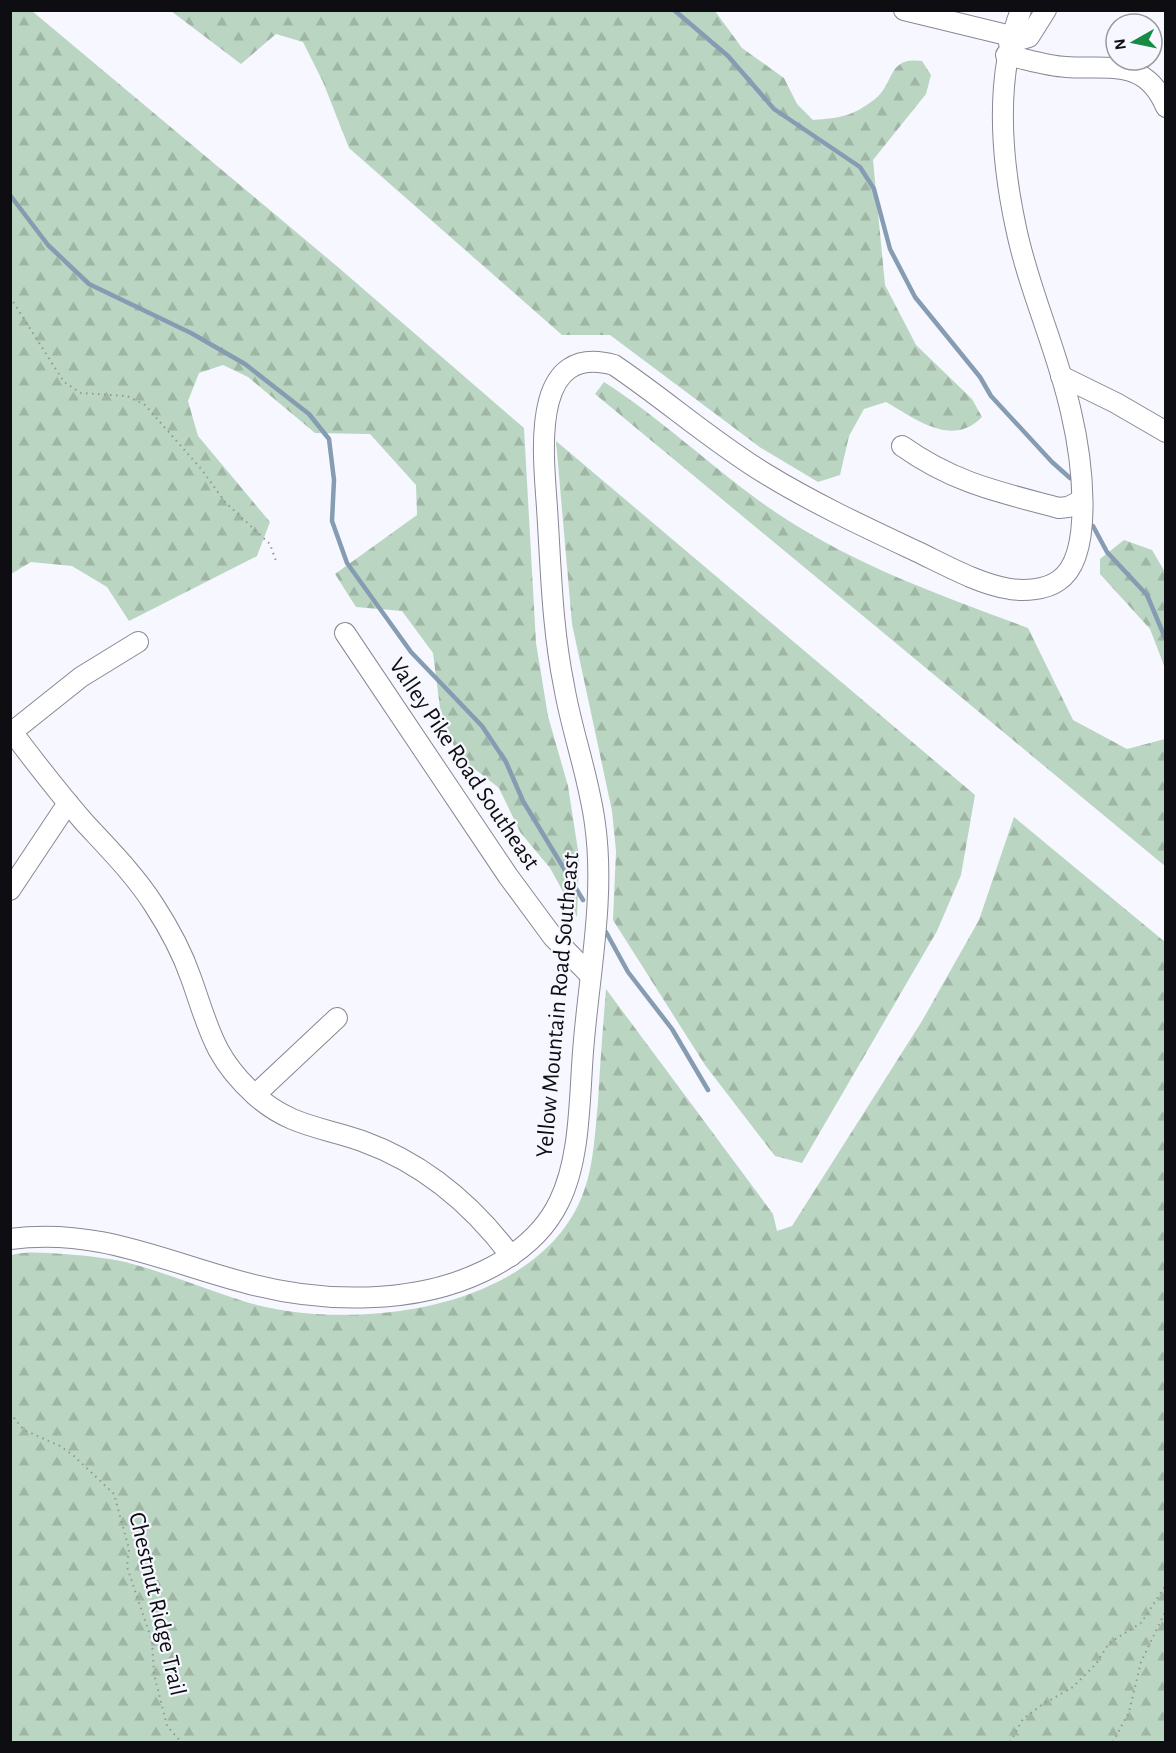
<svg xmlns="http://www.w3.org/2000/svg" width="1176" height="1753" font-family="'Alegreya Sans',sans-serif">
  <style>
    .forest { fill: url(#forest-firs) }
    .lines { fill: none; stroke-linecap: round; stroke-linejoin: round }
    .stream { stroke: #859cb2; stroke-width: 4.5 }
    .minor-casing { stroke: #898893; stroke-width: 22 }
    .path { stroke: #96969c; stroke-width: 2; stroke-dasharray: 1.5 4.5; stroke-linecap: butt }
    .minor { stroke: #fff; stroke-width: 20 }
    .labels { text-anchor: middle; dominant-baseline: central; stroke-width: 4.5; stroke-linejoin: round; paint-order: stroke }
    .street-label { font-size: 24px; fill: #0e0e12; stroke: #f7f7ff }
  </style>
  <defs>
    <pattern id="forest-firs" width="22" height="20" patternUnits="userSpaceOnUse" patternTransform="scale(1.5)"><rect width="22" height="20" fill="#bad5c1"/><path d="M5 1l3.5 6h-7zM16 11l3.5 6h-7z" fill="#9fb6a5"/></pattern>
  </defs>
  <rect width="100%" height="100%" fill="#f7f7ff"/>
  <g class="forest">
    <path d="M10,11H32L339,268L524,428L536,643L548,716L568,786L579,857L577,917L550,868L520,832L499,788L457,755L440,708L433,653L402,611L356,607L335,574L417,515L416,485L370,434L315,433L248,377L223,365L199,373L188,401L198,436L270,522L257,556L129,621L107,587L72,566L31,562L11,574Z"/>
    <path d="M171,11H715L742,48L784,78L797,104L813,120C841,118 853,116 875,99C895,83 887,56 922,61L931,75L926,94L873,160L885,285L916,345L972,399L982,417C952,448 916,419 886,402L864,409L849,436L840,475L818,482L761,448L610,335H562L349,148L323,82L303,42L276,34L241,64Z"/>
    <path d="M604,382C673,426 731,487 802,529C873,572 951,599 1028,628L1073,720L1127,749L1165,739V866L595,394Z"/>
    <path d="M556,441L975,795L961,875L937,931L802,1163L775,1156L705,1065L613,920L616,851L612,811L572,624Z"/>
    <path d="M1124,540L1152,550L1165,572V668L1150,629L1100,574V559Z"/>
    <path d="M1014,817L1165,942V1742H11V1255C29,1251 45,1253 64,1254C88,1256 113,1258 136,1265C172,1275 207,1290 243,1301C349,1334 541,1312 584,1191C594,1164 595,1131 598,1102C600,1064 603,1027 606,989L773,1214L777,1231L792,1226L922,1021L979,920Z"/>
  </g>
  <g class="lines">
    <g class="stream">
      <path d="M674,10L728,56L774,109L860,167L874,189L890,249L915,297L980,377L991,396L1052,462L1070,478"/>
      <path d="M10,195L48,245L89,284L191,333L245,364L309,414L329,439L334,480L332,521L347,563L411,652L482,726L506,762L523,801L583,900"/>
      <path d="M1093,526L1107,552L1147,595L1166,640"/>
      <path d="M606,932L628,972L672,1029L708,1090"/>
    </g>
    <g class="minor-casing">
      <g id="minor">
        <path d="M904,10L1011,36"/>
        <path d="M1009,43L1029,37L1046,10"/>
        <path d="M1006,55C1026,59 1046,66 1066,67C1108,70 1145,57 1166,107"/>
        <path d="M1061,376L1116,403L1166,432"/>
        <path d="M902,446C954,483 999,492 1059,508L1068,507L1082,500"/>
        <path d="M345,633L508,876L553,937L590,975"/>
        <path d="M10,729C34,761 58,792 84,822C108,848 135,875 154,905C169,928 182,952 191,978C209,1028 213,1057 255,1095C289,1126 322,1127 362,1141C423,1163 472,1204 511,1256"/>
        <path d="M12,732L81,677L138,642"/>
        <path d="M10,890L68,803"/>
        <path d="M255,1095L337,1018"/>
        <path d="M10,1239C99,1227 167,1263 250,1284C323,1303 414,1305 484,1271C515,1256 544,1233 559,1202C582,1156 579,1090 584,1040C590,970 605,895 595,824C589,777 572,733 564,686C552,627 551,569 547,508C544,459 528,341 614,365C666,400 713,442 766,474C815,504 867,528 918,552C947,566 979,584 1010,589C1025,591 1045,590 1058,581C1097,556 1080,450 1071,412C1057,349 1029,291 1016,228C1001,158 994,78 1021,10"/>
      </g>
    </g>
    <g class="path">
      <path d="M10,297L64,382L81,393L127,396L145,405L202,470L225,502L270,544L277,564"/>
      <path d="M10,1413L24,1430L60,1446L74,1456L114,1494L129,1549L127,1567L152,1641L154,1674L167,1726L181,1742"/>
      <path d="M1010,1742L1023,1719L1043,1704L1073,1687L1096,1664L1109,1643L1141,1623L1166,1585"/>
      <path d="M1113,1742L1129,1712L1141,1662L1166,1610"/>
    </g>
    <use href="#minor" class="minor"/>
  </g>
  <g class="labels">
    <g class="street-label">
      <text transform="translate(464 764) rotate(56)">Valley Pike Road Southeast</text>
      <text transform="translate(558 1005) rotate(-85)">Yellow Mountain Road Southeast</text>
      <text transform="translate(157 1604) rotate(77)">Chestnut Ridge Trail</text>
    </g>
  </g>
  <rect width="1176" height="1753" fill="none" stroke="#0e0e12" stroke-width="24"/>
  <g transform="translate(1134 42) rotate(261)"><circle r="28" fill="#f7f7ff" stroke="#9a9aa0" stroke-width="1.5"/>
  <path d="M0-4.5L10 22L0 15L-10 22Z" fill="#158b46"/>
  <text y="-9" font-size="16" font-weight="bold" text-anchor="middle" fill="#0e0e12">N</text>
  </g>
</svg>
